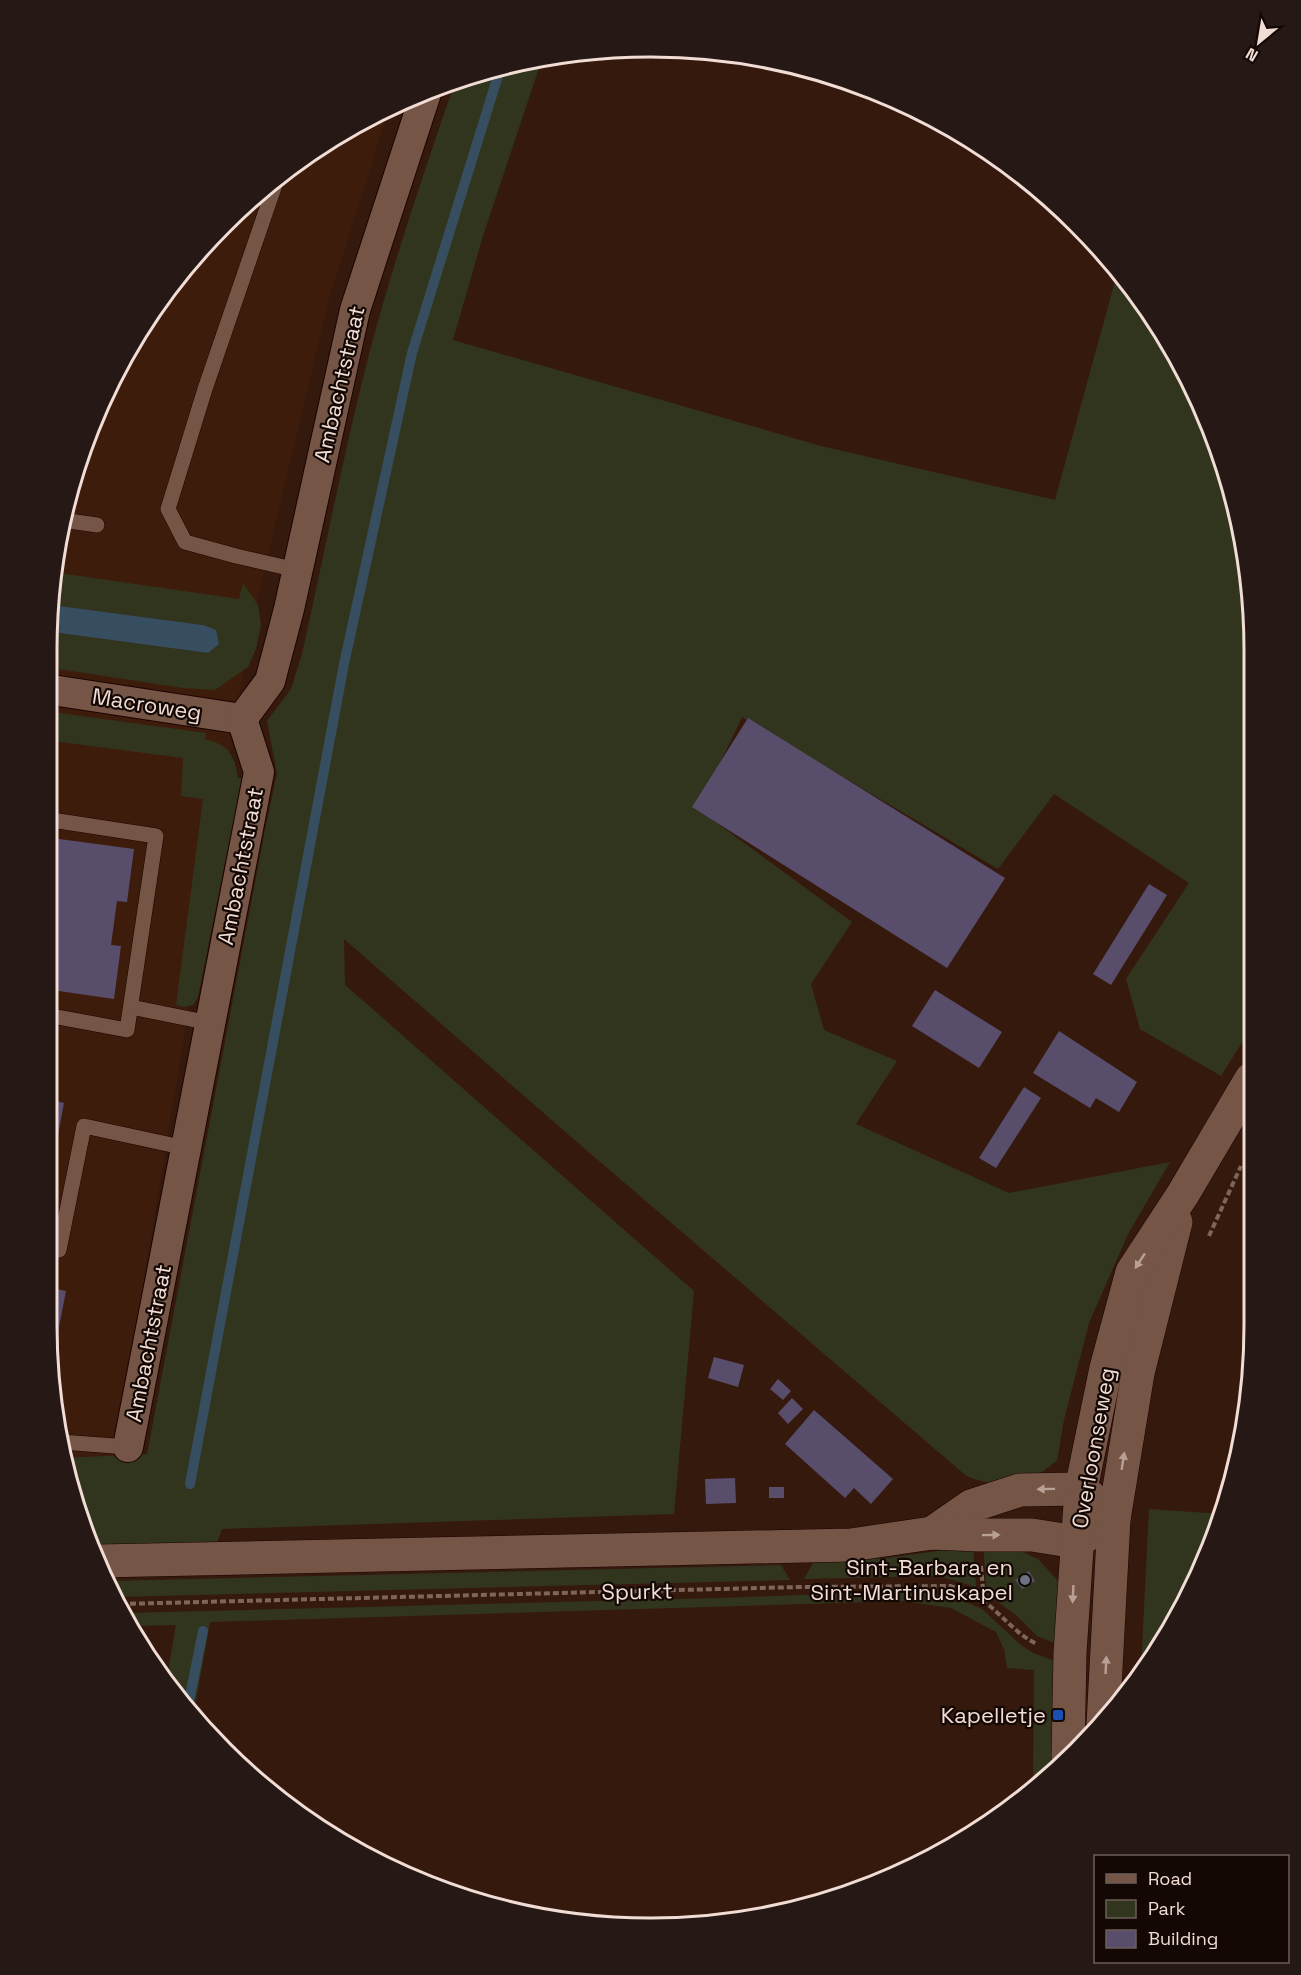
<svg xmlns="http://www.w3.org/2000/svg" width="1301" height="1975" font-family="'Space Grotesk',sans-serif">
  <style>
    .built { fill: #3e1c0c }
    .green { fill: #32351e }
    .water { fill: #364e5f }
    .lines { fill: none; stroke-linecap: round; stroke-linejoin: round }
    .stream { stroke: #364e5f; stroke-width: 10 }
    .building { fill: #584d6b }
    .service-casing { stroke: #1b0400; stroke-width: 16 }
    .minor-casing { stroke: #1b0400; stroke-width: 32 }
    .tertiary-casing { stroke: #1b0400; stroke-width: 34 }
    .path { stroke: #7e655a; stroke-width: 4; stroke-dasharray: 6 3; stroke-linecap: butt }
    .service { stroke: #755546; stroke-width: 15 }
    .minor { stroke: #755546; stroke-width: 30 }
    .tertiary { stroke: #755546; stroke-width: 33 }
    .oneway { fill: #b9a095 }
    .worship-dot { fill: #6b7280; stroke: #140804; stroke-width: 2 }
    .transit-dot { fill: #1a4fb4; stroke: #140804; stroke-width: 2 }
    .labels { text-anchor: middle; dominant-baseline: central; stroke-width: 4.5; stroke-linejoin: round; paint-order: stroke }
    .street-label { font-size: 22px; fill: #f1ddd5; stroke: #140804 }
    .poi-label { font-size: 22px; fill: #f1ddd5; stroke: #140804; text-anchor: end }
    .rim { fill: none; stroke: #f1ddd5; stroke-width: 3 }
  </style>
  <rect width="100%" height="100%" fill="#35190d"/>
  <path class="built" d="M390,106L329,299L250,631L114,1464L66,1463L52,1404V571L67,494L109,384L197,252L283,171Z"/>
  <g class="green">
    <path d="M542,59L483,236L453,340L821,446L1055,500L1118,270L1130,283L1192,384L1234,495L1253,611L1251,1028L1221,1076L1140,1029L1126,979L1189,883L1054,794L998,869L742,717L698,809L852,922L811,984L824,1030L897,1061L856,1124L1009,1193L1170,1162L1128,1234L1089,1323L1064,1420L1057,1461C1047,1467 1036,1479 1025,1483C1011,1488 975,1482 964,1474L570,1136L344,939L345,985L694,1291L674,1514L222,1529L216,1545L92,1546L78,1518L64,1458L147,1454L265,830L277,774L267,721L291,689L302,654C322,564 340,472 362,382C387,280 421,181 455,82L495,67Z"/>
    <path d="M52,572L239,599L243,583L258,605L261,625L256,649L248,667L215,690L183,688L52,668V632L208,653L203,625L52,605Z"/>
    <path d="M52,712L206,733L205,739C229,745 234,754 238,778H242L198,997L193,1005L184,1007L176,1005L203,799L181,796L183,758L52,741Z"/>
    <path d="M1149,1509L1223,1514L1192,1591L1141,1669Z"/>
    <path d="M983,1544L1014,1548L1038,1559L1059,1582L1060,1645L1037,1636L1017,1616L987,1594Z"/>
    <path d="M973,1546L976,1587L939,1576L804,1579L813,1563L887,1558Z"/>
    <path d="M781,1565L790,1580L117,1597L109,1581Z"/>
    <path d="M907,1591L955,1597L982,1609L1021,1645L1033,1653L1062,1664L1059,1765L1033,1790L1034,1670L1007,1668L1004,1649L996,1632L951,1608L903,1601L210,1622L193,1718L166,1683L176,1625L132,1626L125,1613L720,1598Z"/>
  </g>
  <path class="water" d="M52,605L203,625L216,630L219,644L208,653L52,632Z"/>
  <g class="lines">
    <g class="stream">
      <path d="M190,1484L344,664L412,353L501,66"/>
      <path d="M187,1711L203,1631"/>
    </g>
  </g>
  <g class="building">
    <path d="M748,718L1005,878L947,968L692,807Z"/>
    <path d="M52,838L134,849L127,902L117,901L111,945L121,946L114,999L52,990Z"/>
    <path d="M1149,884L1167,895L1111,985L1093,974Z"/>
    <path d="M935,990L1002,1032L979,1068L912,1026Z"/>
    <path d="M1059,1031L1137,1082L1119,1112L1096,1098L1090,1108L1033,1073Z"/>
    <path d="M1024,1087L1041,1098L996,1168L979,1158Z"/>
    <path d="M52,1100L64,1103L53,1161H52Z"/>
    <path d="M52,1288L66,1291L53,1358H52Z"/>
    <path d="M714,1357L744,1365L738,1387L708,1378Z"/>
    <path d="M778,1379L791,1391L783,1400L770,1389Z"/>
    <path d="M792,1398L803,1409L788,1424L778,1413Z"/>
    <path d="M814,1410L893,1479L871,1504L854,1488L845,1498L785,1444Z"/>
    <path d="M735,1478L736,1503L706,1504L705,1479Z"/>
    <rect x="769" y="1487" width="15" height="11"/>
    <path d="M1029,1571L1035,1581L1022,1589L1015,1580Z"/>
  </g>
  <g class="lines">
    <g class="service-casing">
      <g id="service">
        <path d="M278,176L205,389L168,509L185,542L236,556L297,570"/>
        <path d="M62,520L97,525"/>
        <path d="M52,820L156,836L127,1030L52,1016"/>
        <path d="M131,1007L210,1023"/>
        <path d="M59,1250L84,1126L186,1148"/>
        <path d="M61,1442L128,1447"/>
      </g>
    </g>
    <g class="minor-casing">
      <g id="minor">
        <path d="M52,690L242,719"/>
        <path d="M128,1447L259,772L242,719L270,681L289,609L355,310L426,93"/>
      </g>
    </g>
    <g class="tertiary-casing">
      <g id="tertiary">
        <path d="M932,1533L971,1506L1020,1490L1081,1489L1097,1503"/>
        <path d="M99,1561L851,1545L932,1533L978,1535H1032L1076,1542L1114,1519"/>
        <path d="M1103,1724L1114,1519L1138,1373L1176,1222"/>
        <path d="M1068,1757L1070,1653L1081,1489L1106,1368L1132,1272L1183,1194L1251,1079"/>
      </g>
    </g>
    <g class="path">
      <path d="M1209,1236L1241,1166"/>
      <path d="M981,1566L984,1601"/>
      <path d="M121,1604L799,1587L950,1586C962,1590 975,1594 985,1602C1003,1616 1017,1635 1037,1644"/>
    </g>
    <use href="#service" class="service"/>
    <use href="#minor" class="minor"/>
    <use href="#tertiary" class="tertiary"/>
  </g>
  <defs><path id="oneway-solid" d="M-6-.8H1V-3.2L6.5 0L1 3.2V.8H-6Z" transform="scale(1.5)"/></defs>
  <g class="oneway">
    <use href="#oneway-solid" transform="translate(1140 1261) rotate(123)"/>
    <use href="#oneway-solid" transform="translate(1123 1461) rotate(-81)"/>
    <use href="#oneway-solid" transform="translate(1046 1489) rotate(179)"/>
    <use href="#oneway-solid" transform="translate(991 1535) rotate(-1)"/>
    <use href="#oneway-solid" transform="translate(1073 1594) rotate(93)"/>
    <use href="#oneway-solid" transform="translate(1106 1665) rotate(-87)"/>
  </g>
  <circle class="worship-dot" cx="1025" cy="1580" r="6"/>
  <rect class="transit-dot" x="1052" y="1709" width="12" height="12" rx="3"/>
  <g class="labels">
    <g class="street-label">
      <text transform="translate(339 384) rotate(-77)">Ambachtstraat</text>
      <text transform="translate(147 704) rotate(9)">Macroweg</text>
      <text transform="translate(240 866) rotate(-79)">Ambachtstraat</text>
      <text transform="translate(148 1343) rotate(-79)">Ambachtstraat</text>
      <text transform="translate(1093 1448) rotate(-80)">Overloonseweg</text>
      <text transform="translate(637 1591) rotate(-1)">Spurkt</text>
    </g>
    <g class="poi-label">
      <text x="1013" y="1567">Sint-Barbara en<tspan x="1013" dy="25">Sint-Martinuskapel</tspan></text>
      <text x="1046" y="1715">Kapelletje</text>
    </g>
  </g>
  <path d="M0 0H1301V1975H0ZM650 57H651A593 593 0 0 1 1244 650V1325A593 593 0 0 1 651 1918H650A593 593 0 0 1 57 1325V650A593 593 0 0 1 650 57Z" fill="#261915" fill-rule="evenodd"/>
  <path class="rim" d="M650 57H651A593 593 0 0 1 1244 650V1325A593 593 0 0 1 651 1918H650A593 593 0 0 1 57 1325V650A593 593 0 0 1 650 57Z"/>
  <rect x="1094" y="1855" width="195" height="108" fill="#140804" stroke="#6c5d58" stroke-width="1.5"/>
  <rect x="1106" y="1874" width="30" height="9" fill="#755546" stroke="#6c5d58" stroke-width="1.5"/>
  <text x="1148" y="1885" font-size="18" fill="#f1ddd5">Road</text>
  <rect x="1106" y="1900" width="30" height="18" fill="#32351e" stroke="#6c5d58" stroke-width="1.5"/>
  <text x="1148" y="1915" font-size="18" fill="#f1ddd5">Park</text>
  <rect x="1106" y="1930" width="30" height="18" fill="#584d6b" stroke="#6c5d58" stroke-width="1.5"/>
  <text x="1148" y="1945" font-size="18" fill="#f1ddd5">Building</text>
  <g transform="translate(1259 42) rotate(210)" stroke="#140804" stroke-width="4.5" paint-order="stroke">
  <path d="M0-4.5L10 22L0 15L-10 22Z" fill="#f1ddd5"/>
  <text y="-9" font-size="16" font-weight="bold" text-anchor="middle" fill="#f1ddd5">N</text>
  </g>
</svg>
